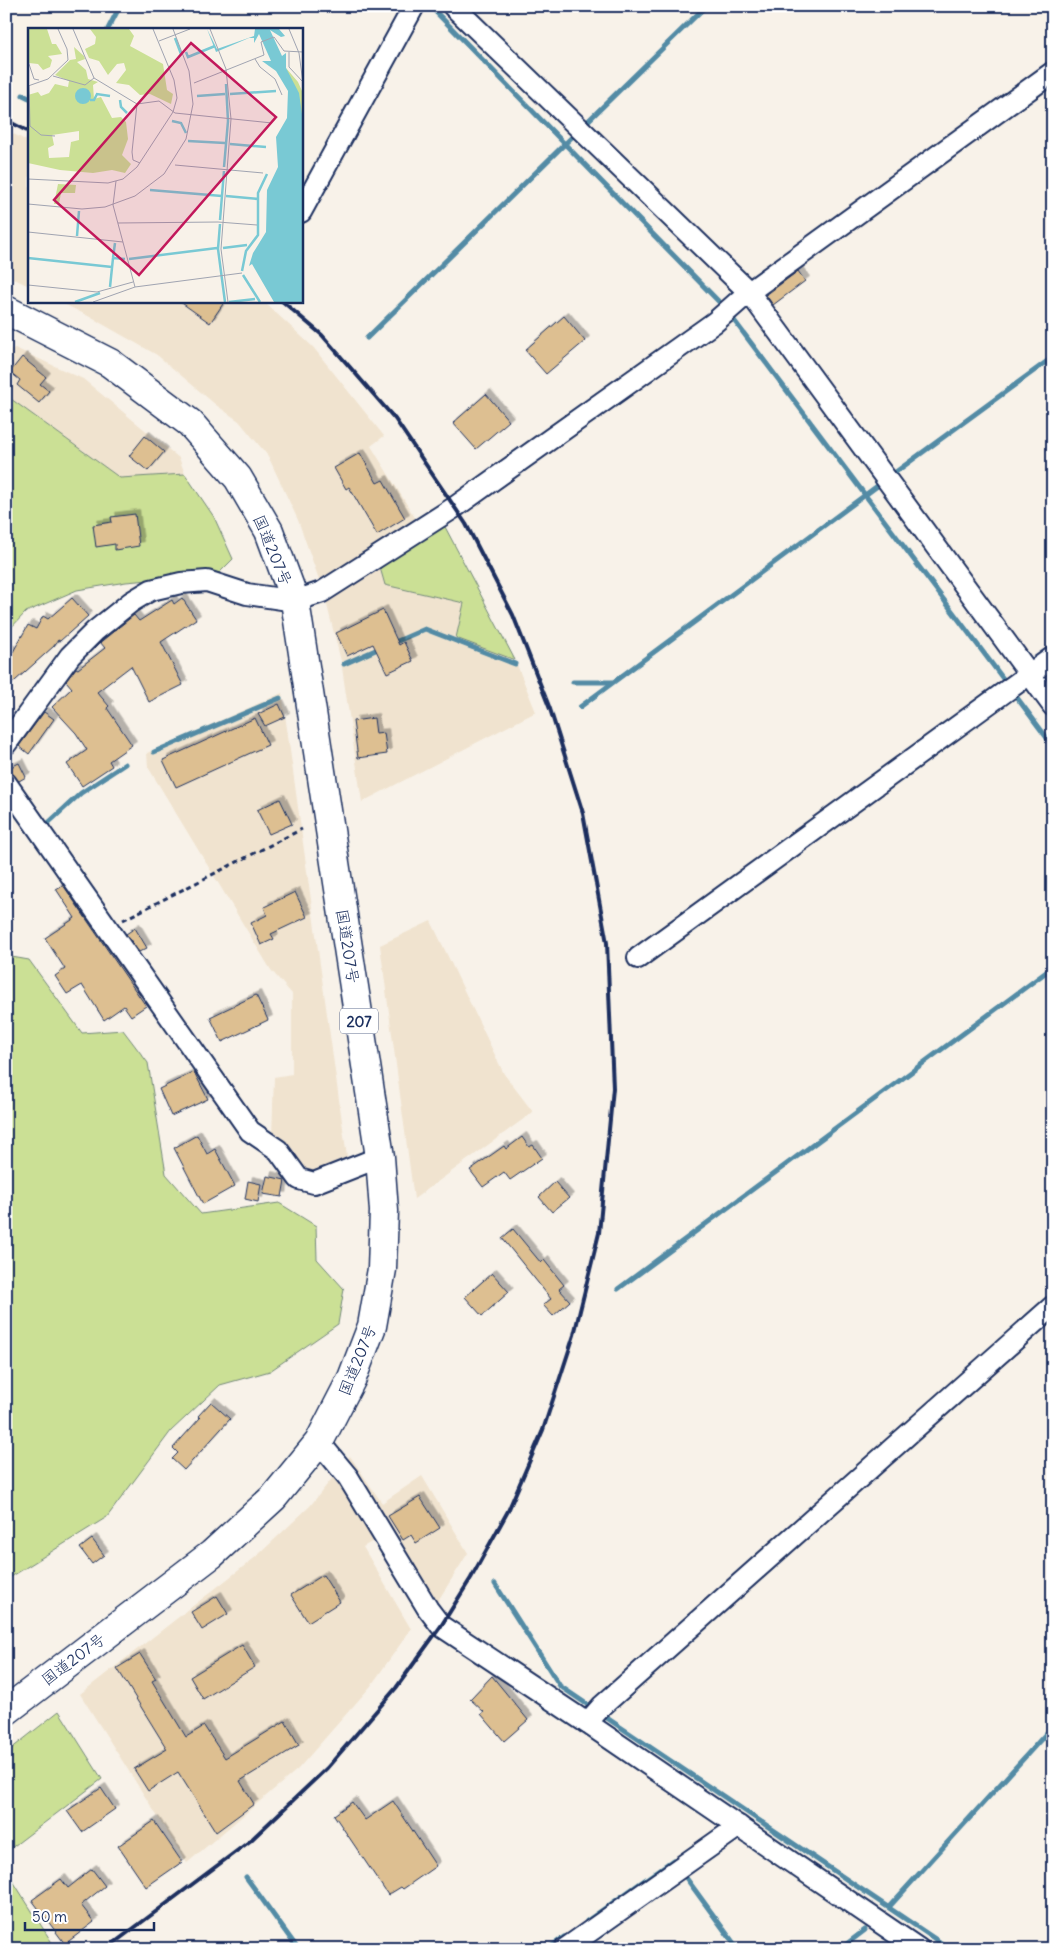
<svg xmlns="http://www.w3.org/2000/svg" width="1059" height="1955" font-family="Delius,'Klee One',sans-serif">
  <style>
    .built { fill: #f0e3cf }
    .green { fill: #cbe095; stroke: #73887a }
    .lines { fill: none; stroke-linecap: round; stroke-linejoin: round }
    .stream { stroke: #538ba5; stroke-width: 5 }
    .building { fill: #ddbf91; stroke: #1b2f5e; filter: url(#shadow) }
    .street-casing { stroke: #1b2f5e; stroke-width: 24 }
    .highway-casing { stroke: #1b2f5e; stroke-width: 31 }
    .path { stroke: #1b2f5e; stroke-width: 3; stroke-dasharray: 5 4; stroke-linecap: butt }
    .street { stroke: #fff; stroke-width: 20 }
    .highway { stroke: #fff; stroke-width: 28 }
    .rail { stroke: #1b2f5e; stroke-width: 4 }
    .labels { text-anchor: middle; dominant-baseline: central; stroke-width: 4; stroke-linejoin: round; paint-order: stroke }
    .shield { fill: #fff; stroke: #5f6d8e; stroke-width: 1 }
    .shield-label { font-size: 15px; font-weight: bold; fill: #1b2f5e }
    .street-label { font-size: 16px; fill: #1b2f5e; stroke: #fff }
    .inset-river { fill: none; stroke: #79c9d4; stroke-width: 2.5 }
    .inset-road { fill: none; stroke: #a0a4b1; stroke-width: 1 }
    .view { fill: #c2185b; fill-opacity: 0.15; stroke: #c2185b; stroke-width: 2.5 }
    .inset-edge { fill: none; stroke: #1b2f5e; stroke-width: 2.5 }
  </style>
  <defs>
    <filter id="shadow"><feDropShadow dx="4.5" dy="-4.5" stdDeviation="0" flood-color="#0004"/></filter>
  </defs>
  <rect width="100%" height="100%" fill="#f8f2e9"/>
  <filter id="ink" filterUnits="userSpaceOnUse"><feTurbulence type="fractalNoise" baseFrequency=".02" numOctaves="2"/><feDisplacementMap in="SourceGraphic" scale="10" xChannelSelector="R" yChannelSelector="G"/><feConvolveMatrix kernelMatrix="1 2 1 2 8 2 1 2 1" color-interpolation-filters="sRGB"/></filter>
  <g filter="url(#ink)">
    <g class="built">
      <path d="M6,130L29,142V286L6,275Z"/>
      <path d="M58,301H263L313,347L384,436L371,446L417,521L321,585L298,520L268,456L239,421L216,405L157,355L90,317Z"/>
      <path d="M15,348L83,379L179,458L185,474L120,478L11,399L6,372V351Z"/>
      <path d="M379,564L385,585L464,603L456,638L515,660L536,712L362,802L341,661L325,597Z"/>
      <path d="M282,693L348,1164L308,1177L272,1136L274,1077L292,1074V994L271,970L148,767L147,753Z"/>
      <path d="M431,921L504,1074L533,1112L414,1199L380,945Z"/>
      <path d="M350,1456L382,1503L422,1476L468,1553L424,1623L375,1540L363,1547L411,1629L370,1687L298,1769L187,1863L80,1694L257,1556L310,1506Z"/>
    </g>
    <g class="green">
      <path d="M6,372L11,399L120,478L185,474L214,517L233,559L218,574L126,582L77,590L26,612L6,633Z"/>
      <path d="M444,525L515,660L456,638L464,603L385,585L379,564Z"/>
      <path d="M6,956L29,960L82,1033L123,1030L148,1063L166,1174L201,1214L279,1203L316,1226L317,1259L344,1289L338,1324L270,1371L220,1385L171,1431L107,1517L6,1580Z"/>
      <path d="M59,1711L102,1779L6,1852V1753Z"/>
      <path d="M6,1870L56,1949H6Z"/>
    </g>
    <g class="lines">
      <g class="stream">
        <path d="M430,6L725,308"/>
        <path d="M108,29L120,6"/>
        <path d="M23,95L29,98"/>
        <path d="M589,120L706,6"/>
        <path d="M730,315L1007,684"/>
        <path d="M367,338L577,132"/>
        <path d="M893,474L1053,357"/>
        <path d="M393,643L425,629L515,664"/>
        <path d="M344,664L380,648"/>
        <path d="M573,682H612"/>
        <path d="M1012,691L1053,746"/>
        <path d="M580,707L880,484"/>
        <path d="M154,752L280,698"/>
        <path d="M45,826L81,793L125,764"/>
        <path d="M618,1289L1053,967"/>
        <path d="M495,1584L560,1686L594,1709"/>
        <path d="M601,1714L950,1949"/>
        <path d="M684,1875L738,1949"/>
        <path d="M246,1877L298,1949"/>
        <path d="M889,1907L1053,1726"/>
        <path d="M587,1921L673,1860"/>
        <path d="M548,1949L564,1937"/>
        <path d="M840,1949L865,1930"/>
      </g>
    </g>
    <g class="building">
      <path d="M798,271L805,281L773,305L766,295Z"/>
      <path d="M179,301H225L210,323Z"/>
      <path d="M564,316L585,341L546,374L525,350Z"/>
      <path d="M22,357L46,377L40,384L49,391L39,403L17,385L20,380L10,372Z"/>
      <path d="M486,394L509,421L476,449L453,423Z"/>
      <path d="M145,436L164,452L148,471L129,456Z"/>
      <path d="M360,453L377,483L383,480L405,518L377,535L349,487L346,489L334,468Z"/>
      <path d="M135,514L139,546L115,550V544L96,547L93,525L112,522L111,517Z"/>
      <path d="M72,598L88,616L60,641L58,640L54,646L6,689V648L13,652L28,625L36,629L43,616L48,619Z"/>
      <path d="M182,598L196,619L161,642L183,685L149,702L131,666L97,692L109,706L107,708L132,745L109,761L112,766L82,786L67,764L87,750L76,733L52,707L72,688L66,681L76,668L78,669L105,648L100,642L103,640L134,615L139,621L172,600L174,604Z"/>
      <path d="M383,610L399,645L404,642L413,661L387,673L373,644L347,656L336,633Z"/>
      <path d="M279,704L285,717L265,726L258,714Z"/>
      <path d="M44,712L54,719L29,754L19,746Z"/>
      <path d="M255,718L268,745L176,787L163,760Z"/>
      <path d="M374,718L376,734L384,733L387,754L358,758L353,721Z"/>
      <path d="M19,763L26,777L19,781L7,769Z"/>
      <path d="M280,799L292,824L269,834L257,810Z"/>
      <path d="M63,885L146,1006L131,1016L124,1006L104,1020L82,985L67,994L55,976L65,969L45,938L75,918L56,889Z"/>
      <path d="M295,892L307,917L271,934L274,939L261,945L251,923L267,915L264,907Z"/>
      <path d="M135,928L147,948L139,952L126,934Z"/>
      <path d="M256,995L268,1020L222,1042L210,1017Z"/>
      <path d="M194,1072L208,1099L171,1116L159,1089Z"/>
      <path d="M197,1135L207,1154L215,1149L235,1186L203,1204L174,1148Z"/>
      <path d="M522,1137L529,1147L533,1145L542,1158L510,1180L504,1172L483,1187L470,1170L504,1146L506,1149Z"/>
      <path d="M267,1176L285,1180L282,1197L263,1194Z"/>
      <path d="M248,1181L261,1184L258,1202L245,1199Z"/>
      <path d="M555,1182L569,1198L552,1212L539,1197Z"/>
      <path d="M513,1229L541,1263L544,1260L564,1285L559,1289L570,1301L553,1316L543,1305L551,1299L502,1238Z"/>
      <path d="M492,1273L509,1292L482,1316L465,1297Z"/>
      <path d="M211,1402L230,1419L184,1470L172,1459L178,1453L173,1448L200,1418L198,1416Z"/>
      <path d="M420,1497L440,1528L416,1543L411,1535L403,1540L388,1516Z"/>
      <path d="M92,1539L104,1555L92,1564L80,1548Z"/>
      <path d="M323,1575L340,1602L308,1622L291,1595Z"/>
      <path d="M217,1596L228,1614L202,1630L191,1612Z"/>
      <path d="M242,1645L255,1667L203,1699L190,1677Z"/>
      <path d="M140,1654L156,1679L152,1681L186,1737L204,1726L225,1758L285,1721L299,1745L240,1781L254,1804L216,1832L178,1772L148,1791L134,1769L167,1749L117,1668Z"/>
      <path d="M492,1676L528,1720L504,1741L481,1714L484,1712L470,1699Z"/>
      <path d="M101,1788L115,1809L82,1832L67,1811Z"/>
      <path d="M393,1801L436,1866L403,1889L401,1887L388,1895L334,1815L352,1802L365,1820Z"/>
      <path d="M154,1821L182,1862L146,1887L118,1846Z"/>
      <path d="M92,1869L105,1886L81,1905L94,1922L65,1944L32,1900L61,1879L68,1888Z"/>
    </g>
    <g class="lines">
      <g class="street-casing">
        <g id="street">
          <path d="M453,6L749,292L1053,706"/>
          <path d="M301,212L414,6"/>
          <path d="M6,744L70,656L95,631L131,602L151,590L181,583L207,581L247,594L295,601L322,592L455,507L715,322L749,292L1053,72"/>
          <path d="M6,783L250,1131L278,1150L299,1179L314,1183L380,1157"/>
          <path d="M638,958L1053,657"/>
          <path d="M319,1442L348,1477L428,1609L441,1626L587,1723L919,1949"/>
          <path d="M587,1723L602,1706L1053,1306"/>
          <path d="M565,1949L739,1826"/>
        </g>
      </g>
      <g class="highway-casing">
        <path id="highway" d="M6,310L110,363L190,423L238,478L269,531L295,601L380,1157L384,1211L382,1269L372,1326L352,1378L319,1442L274,1497L212,1554L6,1711"/>
      </g>
      <path class="path" d="M123,920L302,829"/>
      <use href="#street" class="street"/>
      <use href="#highway" class="highway"/>
      <g class="rail">
        <path d="M6,120L29,132"/>
        <path d="M106,1949L250,1841L327,1768L396,1688L441,1626L471,1578L508,1511L543,1430L574,1335L599,1233L613,1088L607,943L583,813L550,709L513,615L466,524L395,419L322,335L282,301"/>
      </g>
    </g>
  </g>
  <g class="labels">
    <rect class="shield" x="340" y="1008.5" width="38" height="25" rx="4"/>
    <g class="shield-label">
      <text x="359" y="1021">207</text>
    </g>
    <g class="street-label">
      <text transform="translate(273 550) rotate(67)">国道207号</text>
      <text transform="translate(348 946) rotate(81)">国道207号</text>
      <text transform="translate(357 1360) rotate(-68)">国道207号</text>
      <text transform="translate(73 1659) rotate(-37)">国道207号</text>
    </g>
  </g>
  <g transform="translate(28 28)">
    <rect width="275" height="275" fill="#f8f2e9"/>
    <path d="M0,1H19L24,16H28L34,26L20,28L24,32L22,39L15,42L10,36L1,35ZM62,1H101L106,8L102,18L135,36L139,62L145,66L143,76L122,66L112,67L101,57L88,55L98,42L96,35L89,36L80,47L71,33L61,30L57,21L67,16L68,9ZM46,19L56,28L57,31L49,34L58,42L60,51L70,54L65,57L66,71L73,69L84,90L93,89L98,94L100,111L94,127L103,136L97,145L84,142L65,145L32,142L0,135V67L10,64L13,68L21,65L27,56L40,59L41,53L27,47L42,32L48,31ZM51,103V112L43,114L41,129L21,130L20,120L26,117L24,107ZM258,40L270,54L274,63L275,114ZM30,156L48,157L47,165H33L31,176H26Z" fill="#cbe095" fill-rule="evenodd"/>
    <path d="M179,1L189,21L226,8L227,1H251L257,8L253,9L242,2L254,28L258,25V40L271,65L275,93V274H246L224,236L221,238L225,225L238,204L239,162L250,139L248,109L259,90L260,63L248,43L234,33H243L231,6L226,15V10H221L188,24ZM47 68a8 8 0 1 1 16 0a8 8 0 1 1-16 0Z" fill="#79c9d4"/>
    <path class="inset-river" d="M147,10L153,26M158,24L160,29L187,18M202,66L248,63M169,68L197,66M62,72H66L69,66L82,68M92,72L93,79L99,85M144,93L153,95L158,105M160,113L197,115M202,116L238,119M196,139L200,93L198,56M122,162L194,168M198,168L230,171M192,192L196,143M192,196L190,221L197,274M49,208L51,183M195,220L219,217M0,230L84,239M85,230L87,215M101,231L189,220M214,243L218,223L230,207V165L239,146M215,247L232,274M82,259L85,230L97,231M47,274L72,265M201,274L227,271"/>
    <path class="inset-road" d="M45,1L66,50L109,76L131,73L147,85L244,95M182,1L198,41L203,91L193,221L200,274M261,1L271,25L275,55M131,13L162,1M261,24V39L275,54M227,31L232,39L247,51L254,67M0,33L6,51L11,52M25,48L57,57L66,50M166,55L236,27L233,14L246,9L256,23L275,24M0,58L20,51L40,32L39,21L30,1M1,58L2,98L13,107L27,108M109,76L104,124L105,132L112,135M147,137L235,145M0,151L80,155L95,151L109,139L145,84L149,70L146,52L125,1M0,176L54,181L77,179L107,168L136,146L158,111L165,76L161,43L145,1M90,195L190,194L229,197M0,204L95,214M0,257L69,264L105,254M107,259L214,245M65,274L107,259L85,177L88,153"/>
    <path class="view" d="M163,15L248,89L111,247L26,172Z"/>
    <rect width="275" height="275" class="inset-edge"/>
  </g>
  <rect width="1059" height="1955" fill="none" stroke="#fff" stroke-width="25"/>
  <rect x="12" y="12" width="1034" height="1930" fill="none" stroke="#1b2f5e" stroke-width="2" filter="url(#ink)"/>
  <path d="M25 1922v8h129v-8" fill="none" stroke="#1b2f5e" stroke-width="2.5"/>
  <text x="32" y="1922" font-size="15" fill="#1b2f5e" stroke="#ffffff" stroke-width="4" paint-order="stroke">50 m</text>
</svg>
